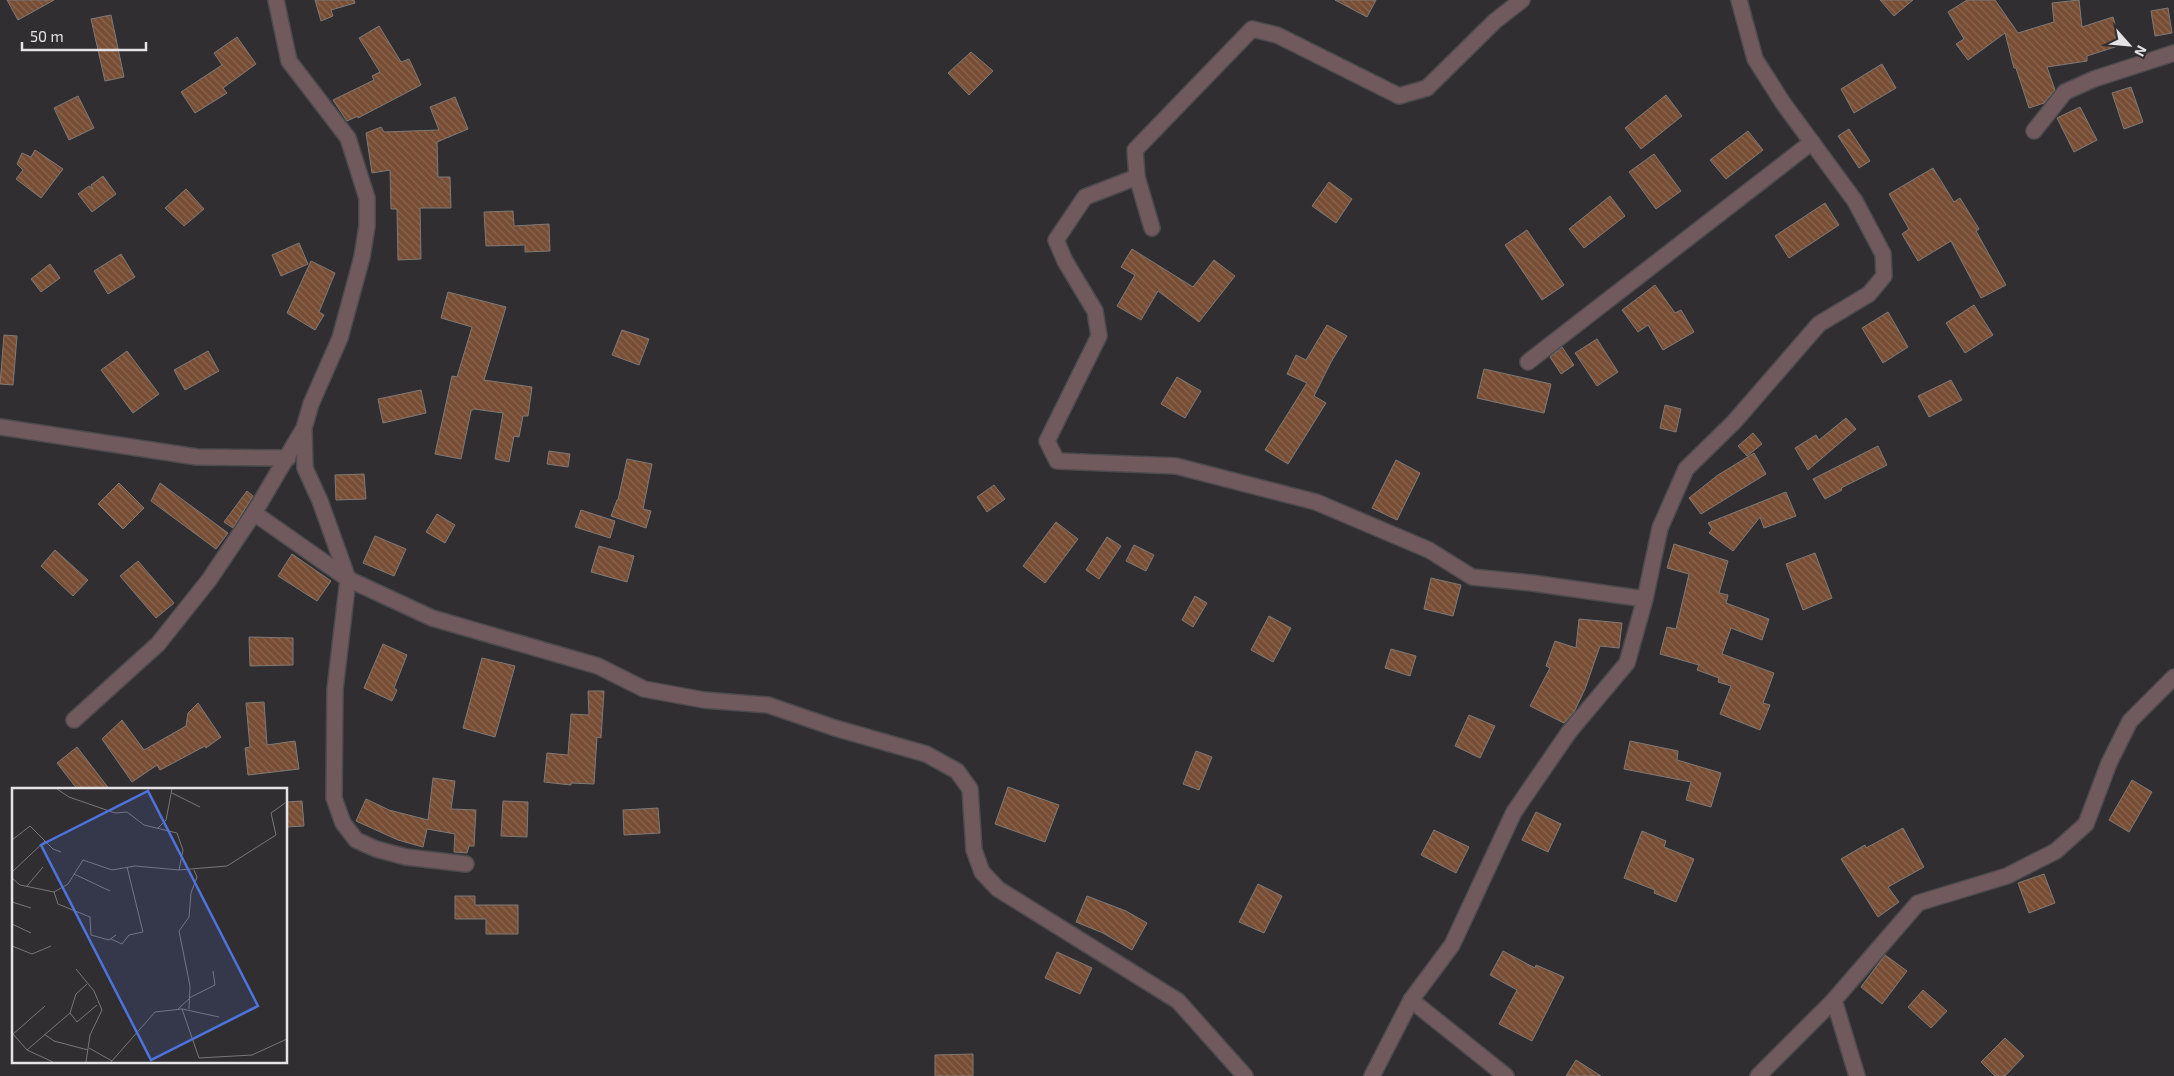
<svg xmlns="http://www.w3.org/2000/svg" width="2174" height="1076" font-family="'Exo 2',sans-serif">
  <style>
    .building { fill: url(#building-back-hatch); stroke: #7f7a78 }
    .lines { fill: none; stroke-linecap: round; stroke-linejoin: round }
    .minor-casing { stroke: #4d4b4e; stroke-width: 18 }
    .minor { stroke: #715a5d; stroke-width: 15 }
    .inset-road { fill: none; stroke: #787679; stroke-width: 1 }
    .view { fill: #4f73dc; fill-opacity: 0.15; stroke: #4f73dc; stroke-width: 2.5 }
    .inset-edge { fill: none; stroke: #e5e3e6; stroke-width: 2.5 }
  </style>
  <defs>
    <pattern id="building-back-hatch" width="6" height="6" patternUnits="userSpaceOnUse" patternTransform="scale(1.25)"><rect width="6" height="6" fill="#774d34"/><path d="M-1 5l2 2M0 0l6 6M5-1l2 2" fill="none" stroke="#8a6651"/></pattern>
  </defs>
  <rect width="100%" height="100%" fill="#302e31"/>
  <g class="building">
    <path d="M7,0H54L18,20Z"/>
    <path d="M315,0H354L355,3L331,10L333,16L321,21Z"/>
    <path d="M1335,0H1376L1367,17Z"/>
    <path d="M1880,0H1913L1894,16Z"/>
    <path d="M1967,0H1995L2018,33L2054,22L2052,3L2079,0L2082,27L2113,17L2121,45L2087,56V61L2047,67L2055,90L2044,103L2029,108L2016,68H2014L2005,33L1968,60L1956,44L1964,39L1948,12Z"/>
    <path d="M2168,8L2172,33L2155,36L2151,11Z"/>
    <path d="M111,15L124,77L105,81L91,19Z"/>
    <path d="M379,26L401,62L409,59L421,85L358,118V116L347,121L333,100L374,80L372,76L380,72L359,38Z"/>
    <path d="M237,37L256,64L223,88L227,93L195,113L181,92L222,65L214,53Z"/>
    <path d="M971,52L993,71L969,95L948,73Z"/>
    <path d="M1882,64L1896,88L1854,113L1841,89Z"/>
    <path d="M2131,87L2143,122L2124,129L2112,93Z"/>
    <path d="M1666,95L1682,116L1641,149L1625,128Z"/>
    <path d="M78,96L94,128L69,140L54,108Z"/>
    <path d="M455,97L468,129L437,142L438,177H450L451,208H420L421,259L398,260L397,209H391L390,170L372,173L366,133L381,127L384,132L439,130L430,107Z"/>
    <path d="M2080,107L2097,140L2074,152L2057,118Z"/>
    <path d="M1849,129L1870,161L1859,168L1838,136Z"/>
    <path d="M1748,131L1763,150L1726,179L1710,160Z"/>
    <path d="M35,150L63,169L41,198L16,179L23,170L17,164L22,153L31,157Z"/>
    <path d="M1654,154L1681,191L1656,209L1629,172Z"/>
    <path d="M1933,168L1954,202L1960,198L1979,229L1976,231L2006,285L1981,298L1951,241L1918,261L1902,234L1909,229L1889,194Z"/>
    <path d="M103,176L116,194L92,212L78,194L89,186L93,189L91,185Z"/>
    <path d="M1329,182L1352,199L1336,223L1312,206Z"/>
    <path d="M186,189L204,209L184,226L165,208Z"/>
    <path d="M1610,196L1625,216L1584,248L1569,229Z"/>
    <path d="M1825,203L1839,225L1789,258L1775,236Z"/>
    <path d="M513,211L514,226L549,224L550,251L525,252V245L486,246L484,212Z"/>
    <path d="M1527,230L1564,285L1542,300L1505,245Z"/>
    <path d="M299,243L308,264L281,276L272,255Z"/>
    <path d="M1132,249L1193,287L1214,260L1235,276L1199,322L1158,291L1141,320L1117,306L1135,275L1121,267Z"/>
    <path d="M121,254L135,277L108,294L94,271Z"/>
    <path d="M311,261L335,273L319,312L324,315L315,330L287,313Z"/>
    <path d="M50,264L60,278L41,292L31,279Z"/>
    <path d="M1655,285L1675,313L1681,310L1694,332L1663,350L1648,325L1638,332L1622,310Z"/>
    <path d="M448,292L506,307L484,380L532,387L528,416H523L519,437L514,436L509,462L495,459L503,413L474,409L471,411L461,459L435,454L452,376L457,377L472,327L441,318Z"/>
    <path d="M1974,305L1993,335L1965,353L1946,323Z"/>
    <path d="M1888,312L1908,347L1883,363L1862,328Z"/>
    <path d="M1327,325L1347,336L1331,362L1314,396L1326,403L1288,464L1265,450L1307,383L1287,374L1296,355L1306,360Z"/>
    <path d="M622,330L649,339L639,365L612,355Z"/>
    <path d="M4,335L17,336L13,385L0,384Z"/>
    <path d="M1597,339L1618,372L1597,386L1575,353Z"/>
    <path d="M1562,347L1574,365L1561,374L1550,357Z"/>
    <path d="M127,351L159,394L133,413L101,370Z"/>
    <path d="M208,351L219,371L185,390L174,370Z"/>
    <path d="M1484,369L1551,384L1544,413L1477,398Z"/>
    <path d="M1177,377L1201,391L1185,418L1161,404Z"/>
    <path d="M1951,380L1962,400L1929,417L1918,396Z"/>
    <path d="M421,390L426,413L383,423L378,399Z"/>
    <path d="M1665,405L1681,409L1676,432L1660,428Z"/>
    <path d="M1846,418L1856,429L1808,470L1795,448L1816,435L1819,440Z"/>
    <path d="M1753,433L1762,444L1747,456L1738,446Z"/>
    <path d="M1878,446L1887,465L1841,488L1842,490L1825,499L1813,479Z"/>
    <path d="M549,451L570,454L568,467L547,464Z"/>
    <path d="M1754,453L1766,474L1701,514L1689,498L1718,475Z"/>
    <path d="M627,459L652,464L643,509L651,511L646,528L611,516L617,500H618Z"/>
    <path d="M1396,460L1420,473L1397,520L1372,508Z"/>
    <path d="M364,474L366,499L336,500L335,475Z"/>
    <path d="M119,483L144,508L123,529L98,504Z"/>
    <path d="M160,483L228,533L216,549L151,501Z"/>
    <path d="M994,485L1005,499L987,512L977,497Z"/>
    <path d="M247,491L253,496L233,528L224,522Z"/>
    <path d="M1786,492L1796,516L1764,528L1760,517L1733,551L1709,533L1712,529L1708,523Z"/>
    <path d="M581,510L615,521L610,538L575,527Z"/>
    <path d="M437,514L455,525L445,543L426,532Z"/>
    <path d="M1056,522L1078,539L1045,583L1023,566Z"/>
    <path d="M375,536L406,549L394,576L363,563Z"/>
    <path d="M1107,537L1121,546L1099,579L1086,570Z"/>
    <path d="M1674,544L1728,561L1719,593L1728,595L1726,603L1769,619L1762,640L1731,628L1722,654L1774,673L1763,703L1770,705L1760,730L1720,714L1731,686L1718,682L1719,678L1697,670L1699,665L1660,654L1667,627L1676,629L1689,574L1667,568Z"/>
    <path d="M1134,545L1154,555L1146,571L1126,561Z"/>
    <path d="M599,546L634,556L627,582L591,572Z"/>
    <path d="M55,550L88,580L73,596L41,566Z"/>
    <path d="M1815,553L1832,598L1803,610L1786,564Z"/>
    <path d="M292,554L331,581L317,601L278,576Z"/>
    <path d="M138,561L174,603L156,618L120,576Z"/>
    <path d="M1431,578L1461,585L1453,616L1424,609Z"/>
    <path d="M1195,596L1207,603L1193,627L1182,620Z"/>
    <path d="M1269,616L1291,628L1273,662L1251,650Z"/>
    <path d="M1579,619L1622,623L1619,648L1600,646L1585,689L1574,712L1564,723L1530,706L1550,668L1546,666L1555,641L1576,648Z"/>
    <path d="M249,637L293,638V665L250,666Z"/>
    <path d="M383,644L407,655L394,688L397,690L392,701L364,688Z"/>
    <path d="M1391,649L1416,656L1410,676L1385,668Z"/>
    <path d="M482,658L515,666L495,737L463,728Z"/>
    <path d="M588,691H604L601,738L597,737L594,784L571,783V785L544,782L547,753L568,755L571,714L589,715Z"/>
    <path d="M264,702L267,745L295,741L299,769L248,775L245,748L250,747L246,703Z"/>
    <path d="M198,703L221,737L206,748L205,746L160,770L157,765L132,782L102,739L122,720L144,750L186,726L188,713Z"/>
    <path d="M1469,715L1495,726L1480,758L1455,746Z"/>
    <path d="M1630,741L1678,751L1677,760L1721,773L1711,807L1686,800L1691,782L1624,769Z"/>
    <path d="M77,747L110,790H78L57,763Z"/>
    <path d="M1196,751L1212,757L1199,790L1183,784Z"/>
    <path d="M433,778L455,781L451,809L476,810L474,846H469L467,853L454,852L455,834L427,829L423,847L398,840L356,821L366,799L389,810L428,820Z"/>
    <path d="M2132,780L2152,792L2129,832L2109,820Z"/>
    <path d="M1008,787L1059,805L1045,842L995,824Z"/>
    <path d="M302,801L304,826L286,827V802Z"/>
    <path d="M503,801L528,802L527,837L501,836Z"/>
    <path d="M658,808L660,833L624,835L623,810Z"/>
    <path d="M1536,812L1561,824L1548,852L1522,840Z"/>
    <path d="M1903,828L1924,867L1888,887L1899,902L1878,917L1841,859L1865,845L1866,848Z"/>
    <path d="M1434,830L1469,847L1456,873L1421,855Z"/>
    <path d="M1642,831L1666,841L1664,847L1694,859L1676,902L1654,893L1655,890L1624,878Z"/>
    <path d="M2044,874L2055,903L2029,913L2018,883Z"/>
    <path d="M1258,884L1282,896L1264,933L1239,922Z"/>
    <path d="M455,896H475V905H518V934H486V919H455Z"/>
    <path d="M1087,896L1126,911L1147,923L1132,950L1103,933L1076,922Z"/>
    <path d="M1503,951L1535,968L1536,965L1564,977L1532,1041L1499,1024L1517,990L1490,975Z"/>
    <path d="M1057,952L1092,968L1080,994L1045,978Z"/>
    <path d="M1885,955L1907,971L1882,1004L1861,987Z"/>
    <path d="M1923,990L1947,1011L1931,1028L1908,1007Z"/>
    <path d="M2005,1038L2024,1056L2005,1076H1995L1981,1062Z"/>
    <path d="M973,1054V1076H935V1055Z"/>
    <path d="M1576,1060L1601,1076H1566Z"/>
  </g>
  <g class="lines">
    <g class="minor-casing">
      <g id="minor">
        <path d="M2034,131L2065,92L2094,79L2174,53"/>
        <path d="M1137,177L1085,197L1056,240L1065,261L1095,311L1099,336L1047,441L1057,461L1176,466L1316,502L1429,550L1472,577L1532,583L1645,599"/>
        <path d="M1152,228L1137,177L1135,150L1252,29L1277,35L1399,96L1427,88L1495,21L1522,0"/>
        <path d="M1528,362L1812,142"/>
        <path d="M0,427L197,457L288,458"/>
        <path d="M304,430L305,468L320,501L348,579L335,689L334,798L343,823L356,840L376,849L406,857L466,864"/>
        <path d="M254,513L348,579L432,618L598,666L644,689L704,700L768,705L835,728L926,754L957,771L970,789L974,850L982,872L998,889L1178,1001L1245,1076"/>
        <path d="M74,720L158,644L209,580L254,513L304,428L311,404L340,338L362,257L367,226V198L348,138L289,61L276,0"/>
        <path d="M1411,1000L1506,1076"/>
        <path d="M1834,1000L1857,1076"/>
        <path d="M1372,1076L1411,1000L1452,945L1514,812L1569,732L1627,663L1645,599L1660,528L1686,469L1734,422L1819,324L1869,294L1884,276L1883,254L1855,201L1783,103L1755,59L1739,0"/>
        <path d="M1758,1076L1834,1000L1918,903L2007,876L2056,851L2086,824L2109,763L2130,721L2174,677"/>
      </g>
    </g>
    <use href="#minor" class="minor"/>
  </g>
  <g transform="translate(12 788)">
    <rect width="275" height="275" fill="#302e31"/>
    <path class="inset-road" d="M45,1L57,9L103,25L115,24L132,37L165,45L171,62L167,82M160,5L188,19M146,40L154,32L160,1M0,52L18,38L41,61L49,64M0,84L33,53M62,86L98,103M0,90L8,97L42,104L56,96L71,72L100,82L123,78L167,82L215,78L264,47L259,25L273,15M15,98L31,79M42,104L46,116L78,129L79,147L97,152L104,147M0,114L19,120M0,136L19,145M99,151L110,156L117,147L131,144L115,79M0,158L20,166L39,158M64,181L82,203L90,222L78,247L74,274M166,221L179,209L203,197L201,183M170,221L187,270L240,267L275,251M177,221L178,198L167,143L177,129L179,105L185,89L182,82M58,225L65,234L85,217M1,246L15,262L41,274M32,246L42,253L76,262M0,247L33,218M77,260L100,273M15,262L58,225L64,206L75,196M99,274L143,224L170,221L207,229"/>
    <path class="view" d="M136,3L246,218L139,272L29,57Z"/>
    <rect width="275" height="275" class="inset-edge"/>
  </g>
  <g transform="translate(2129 45) rotate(117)" stroke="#302e31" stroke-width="4" paint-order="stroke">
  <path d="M0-4L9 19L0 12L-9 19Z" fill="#e5e3e6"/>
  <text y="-8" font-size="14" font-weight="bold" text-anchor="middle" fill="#e5e3e6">N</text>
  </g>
  <path d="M22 42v8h124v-8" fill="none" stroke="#e5e3e6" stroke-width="2.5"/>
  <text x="30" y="42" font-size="15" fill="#e5e3e6" stroke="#302e31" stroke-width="4" paint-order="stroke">50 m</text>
</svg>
